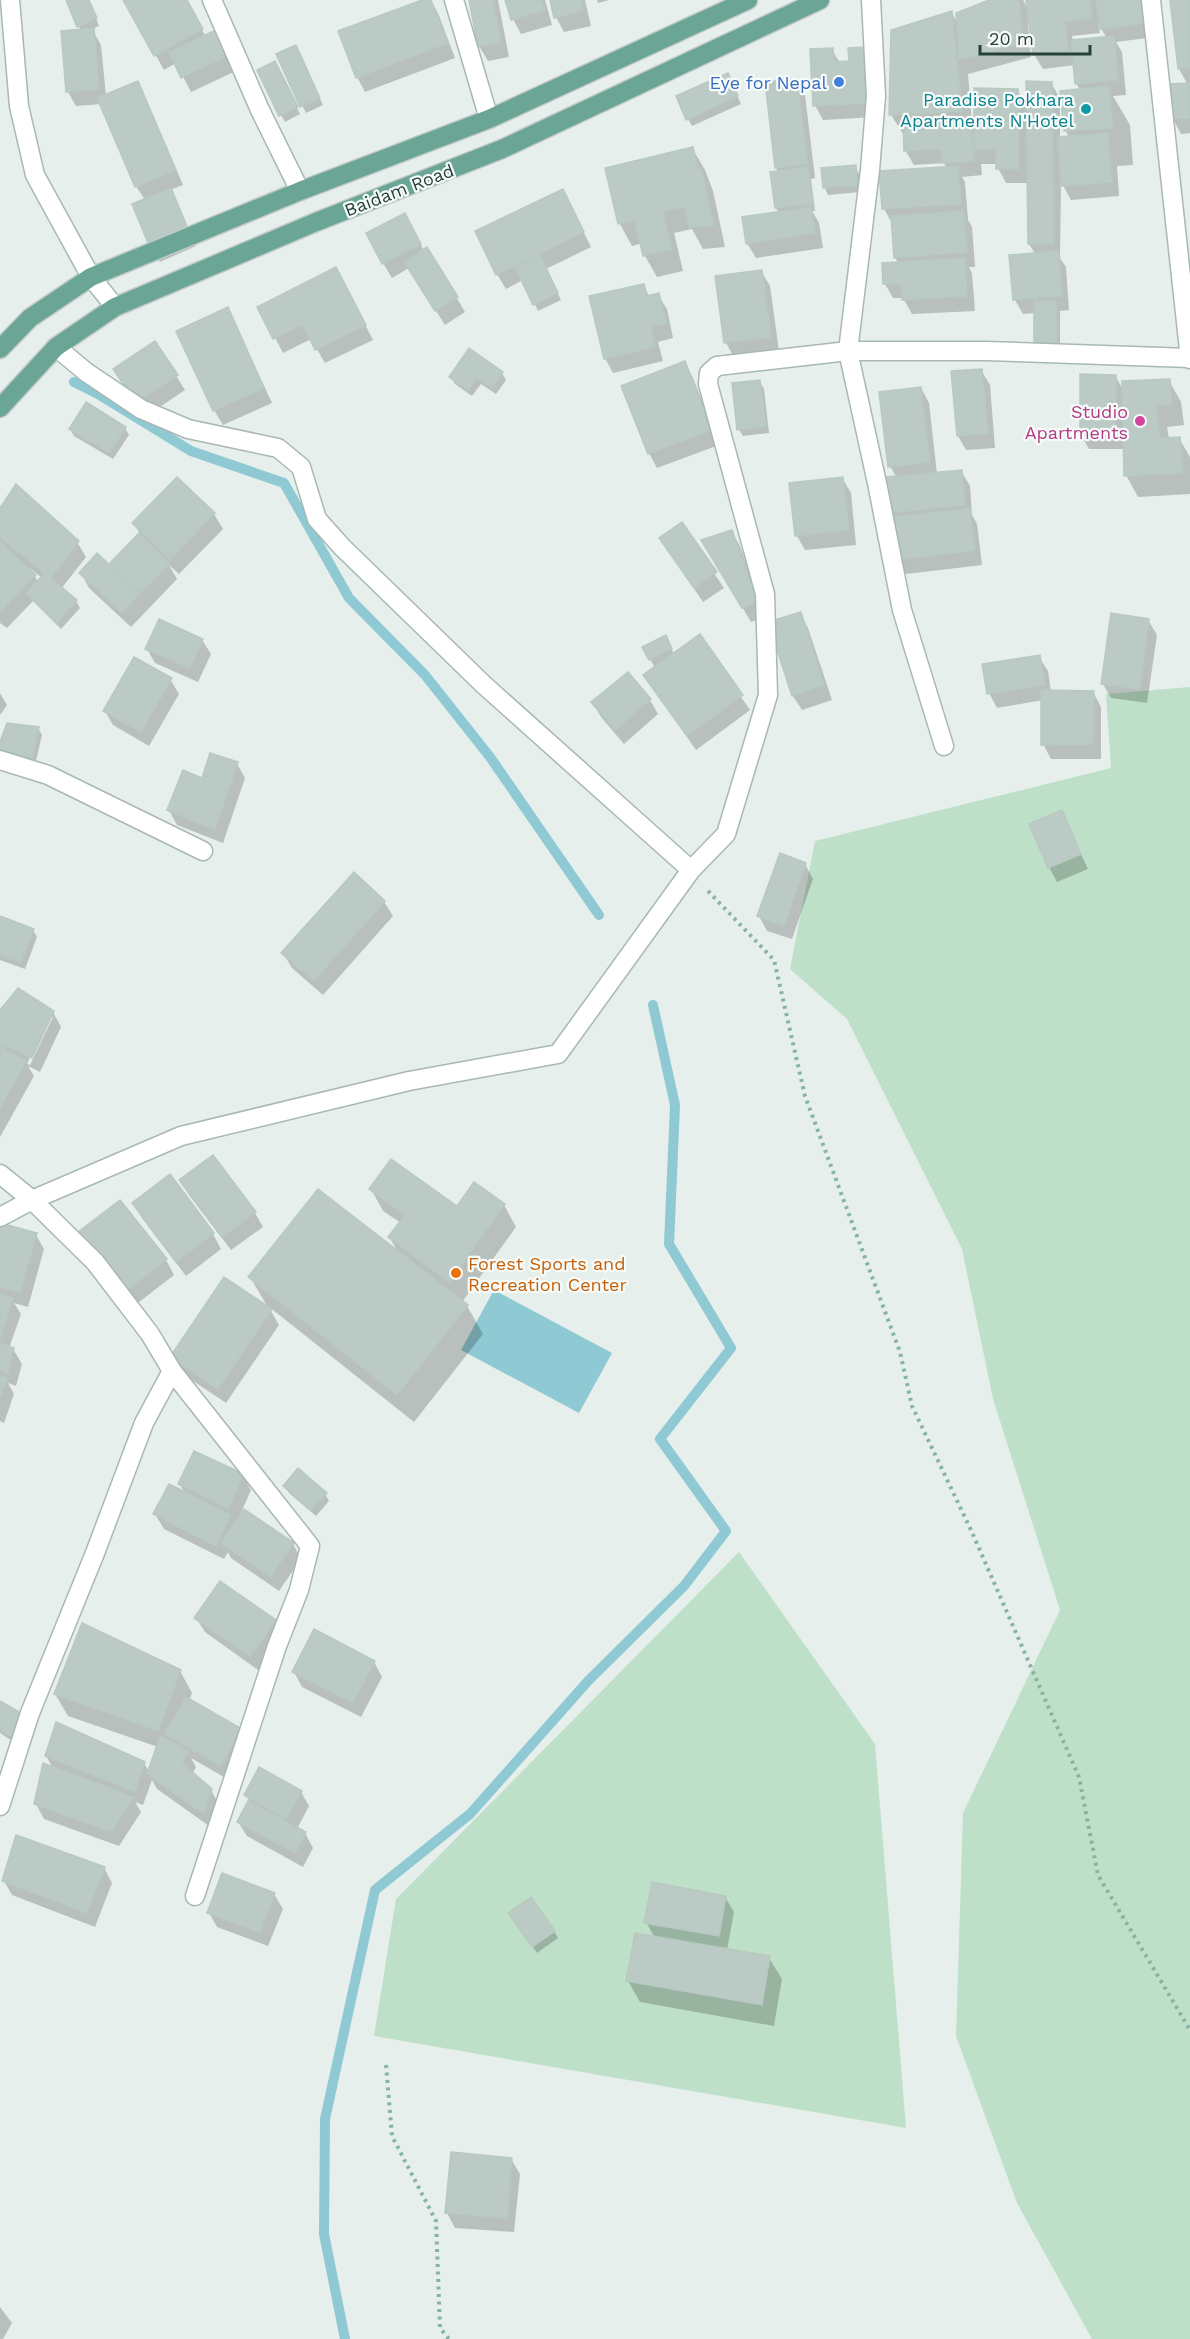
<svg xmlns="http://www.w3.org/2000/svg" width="1190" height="2339" font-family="'Work Sans',sans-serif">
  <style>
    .green { fill: #bfe0c8 }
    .water { fill: #8ec9d4 }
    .shadow { fill: #0003; fill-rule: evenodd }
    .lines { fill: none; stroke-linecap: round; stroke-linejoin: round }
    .stream { stroke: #8ec9d4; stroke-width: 10 }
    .building { fill: #bbcac4; stroke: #b8c9c2; stroke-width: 1.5 }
    .minor-casing { stroke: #a8b8b2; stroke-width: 21 }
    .major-casing { stroke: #c2cac8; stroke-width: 21 }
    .path { stroke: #86b3a5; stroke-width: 4; stroke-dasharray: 3 4.5; stroke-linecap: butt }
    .minor { stroke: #fff; stroke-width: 18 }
    .major { stroke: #6aa596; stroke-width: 18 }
    .shop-dot { fill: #3f7fe0; stroke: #f7fbf9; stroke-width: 2 }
    .culture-dot { fill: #0f9aa8; stroke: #f7fbf9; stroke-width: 2 }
    .hotel-dot { fill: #d1479c; stroke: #f7fbf9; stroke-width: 2 }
    .food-dot { fill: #e8710a; stroke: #f7fbf9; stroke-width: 2 }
    .labels { text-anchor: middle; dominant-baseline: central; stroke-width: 4.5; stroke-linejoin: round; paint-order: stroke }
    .shop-label { font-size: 18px; fill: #366cbe; stroke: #f7fbf9; text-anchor: end }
    .culture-label { font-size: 18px; fill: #0d838f; stroke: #f7fbf9; text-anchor: end }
    .street-label { font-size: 18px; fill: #24423a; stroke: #f7fbf9 }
    .hotel-label { font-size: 18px; fill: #b23c85; stroke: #f7fbf9; text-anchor: end }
    .food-label { font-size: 18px; fill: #c56008; stroke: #f7fbf9; text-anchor: start }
  </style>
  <rect width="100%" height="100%" fill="#e6efeb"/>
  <g class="green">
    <path d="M1190,687V2339H1092L1017,2203L956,2036L963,1813L1060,1610L993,1399L962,1249L847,1019L790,969L815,841L1111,768L1106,694Z"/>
    <path d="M739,1552L875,1744L906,2128L374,2036L396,1899Z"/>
  </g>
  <path class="water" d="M494,1290L612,1353L579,1413L461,1350Z"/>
  <g class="shadow">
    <path d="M67,0H89L99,26L92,29L101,45L106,96L137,82L145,97L183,185L170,190L196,246L160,262L151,247L145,200L136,186L102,104L76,106L68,92L63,33L81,31Z"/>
    <path d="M125,0H185L206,37L218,31L238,70L191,92L176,63L164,70Z"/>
    <path d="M426,0H430L438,13L455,58L365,92L357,77Z"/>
    <path d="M471,0H498L509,57L488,61L479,46Z"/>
    <path d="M507,0H545L552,25L521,34L513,19Z"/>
    <path d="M552,0H585L591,26L564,32L556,17Z"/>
    <path d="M597,0H609L598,3Z"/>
    <path d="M993,0H1023L1028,9L1027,0H1150L1155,37L1116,42L1122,52L1126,95L1113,96L1130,125L1133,165L1117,166L1119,196L1071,200L1061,182L1060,258L1066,267L1069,310L1060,311V354L1035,313L1023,314L1015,300L1036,255L1029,244V183H1006L998,168V164H981L982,175L962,177L965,182L968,220L972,227L975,267H969L972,274L975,311L912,314L903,298H893L885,284L899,263L895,258L892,223L884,209L946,168L944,163L914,165L905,150V137L891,115L892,31L952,13L958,24ZM1030,23L1034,54L1043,69L1075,65L1076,83L1080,90L1062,102L1051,83L1028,108L1018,91L975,129L972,123L968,74L1031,57L1028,24ZM1098,24L1107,38L1073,41L1072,36L1100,33ZM1060,102H1062L1065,130L1069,137L1060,138Z"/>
    <path d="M1172,0H1190V133L1181,134L1173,119L1188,85L1179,69Z"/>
    <path d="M832,50L840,63L850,62L875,117L823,120L815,105Z"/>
    <path d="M299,54L323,105L306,113L278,55Z"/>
    <path d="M278,70L300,114L285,122L281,115Z"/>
    <path d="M796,81L805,95L815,178L811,179L815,211H812L819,223L823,248L756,258L747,243L779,213L776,208L779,172L776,168Z"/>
    <path d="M731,82L741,104L692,126L688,119Z"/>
    <path d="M692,148L705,170L713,191L725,247L703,249L692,229L674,233L683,271L657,277L645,256L642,243L632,246L620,224L607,169Z"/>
    <path d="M855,167L859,174L860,192L828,195L825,188Z"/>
    <path d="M563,191L591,247L546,269L561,300L538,311L523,280L506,289L497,274Z"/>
    <path d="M413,229L424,251L427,249L465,312L445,325L409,268L392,278L383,263Z"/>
    <path d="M761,271L770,286L779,351L734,357L726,343Z"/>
    <path d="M344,284L373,340L325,363L311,339L283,353L259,307Z"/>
    <path d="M643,285L650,297L658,295L667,309L673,338L658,342L663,361L613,373L605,358Z"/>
    <path d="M235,324L272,403L223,425L214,410Z"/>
    <path d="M155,343L185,390L145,417L115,370Z"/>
    <path d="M469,351L502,373L506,380L496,394L481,384L472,396L455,384L451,377Z"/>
    <path d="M685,363L693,378L719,445L657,468L649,453Z"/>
    <path d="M981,370L990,385L995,448L966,450L958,436Z"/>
    <path d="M1115,376L1124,391L1169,381L1181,402L1184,425L1167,427L1169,439L1179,438L1190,457V494L1138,497L1126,475L1125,449H1089L1081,435Z"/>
    <path d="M760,382L764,389L769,433L743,436L739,429Z"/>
    <path d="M921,388L929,403L937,474L961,471L970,486L972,515L977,524L982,565L906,574L898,559L893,517L891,512L897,478L890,466Z"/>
    <path d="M125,428L129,435L113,459L74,436L70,429Z"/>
    <path d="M842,478L851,493L856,545L805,550L797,536Z"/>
    <path d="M177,479L214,514L223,529L179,574L169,565L177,579L131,627L89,588L81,573L109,566L140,534L134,523Z"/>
    <path d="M0,510L77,542L86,557L61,589L76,601L80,608L61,629L33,601L7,628L0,623ZM31,569L42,578L38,582Z"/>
    <path d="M681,524L724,588L703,602L670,553Z"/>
    <path d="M731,531L740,546L764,617L751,622L703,541Z"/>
    <path d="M800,614L808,628L832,700L802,710L793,696L770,623Z"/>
    <path d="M1148,620L1157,635L1147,703L1111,698L1103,684Z"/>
    <path d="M699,636L750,710L696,750L645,676L655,668L650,659L669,644L674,654Z"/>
    <path d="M202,640L211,654L198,682L155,663L147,649Z"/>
    <path d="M1039,657L1048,671L1051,692H1093L1101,707V759H1051L1043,744V700L997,708L989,693Z"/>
    <path d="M170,679L179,694L149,746L113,725L105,711Z"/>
    <path d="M0,693L7,705L0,715Z"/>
    <path d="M650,700L658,714L624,744L601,717L593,703Z"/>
    <path d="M38,728L42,735L35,765L4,755L0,747Z"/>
    <path d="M237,764L245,778L223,843L177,825L169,810L203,780Z"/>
    <path d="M1061,812L1088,869L1057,882L1049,867Z"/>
    <path d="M805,864L813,879L792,939L767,931L759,916Z"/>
    <path d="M384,902L393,916L323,995L292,968L283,953Z"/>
    <path d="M0,918L33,930L37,937L25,969L0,960Z"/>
    <path d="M0,1012H53L61,1027L40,1072L28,1066L34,1076L0,1137ZM49,1017H53L30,1065L27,1064Z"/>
    <path d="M169,1176L213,1234L221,1249L186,1276L142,1218L134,1204Z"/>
    <path d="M181,1181L255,1213L263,1227L231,1250L189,1195Z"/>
    <path d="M371,1189L457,1208L504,1205L516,1227L462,1302L467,1306L483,1334L414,1422L268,1306L279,1325L226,1403L180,1372L172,1357L269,1309L250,1277L399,1254L390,1238L401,1223L383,1211Z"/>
    <path d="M119,1202L166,1260L174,1275L134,1306L87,1248Z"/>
    <path d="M0,1225L36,1235L44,1249L28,1307L14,1303L21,1314L9,1348L13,1349L22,1364L16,1386L8,1383L14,1394L4,1423L0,1421Z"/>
    <path d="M243,1476L251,1490L239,1517L293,1544L301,1559L279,1591L231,1558L228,1552L224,1559L164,1529L155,1514L185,1494L180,1484Z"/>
    <path d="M285,1486L325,1494L329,1501L316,1516L289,1493Z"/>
    <path d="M196,1618L274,1621L283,1635L258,1670L205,1632Z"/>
    <path d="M374,1662L382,1677L361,1717L302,1687L294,1672Z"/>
    <path d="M180,1671L192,1693L189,1701L241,1730L229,1780L191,1758L196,1767L192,1774L211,1790L219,1805L212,1828L157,1789L152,1780L143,1805L135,1802L141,1812L119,1846L44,1819L36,1804L53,1768L46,1756L144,1763L149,1772L158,1747L68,1716L55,1694Z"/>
    <path d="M0,1702L22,1715L14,1742L0,1733Z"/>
    <path d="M301,1792L309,1806L297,1829L305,1833L313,1848L303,1867L247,1836L238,1822L249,1801L246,1795Z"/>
    <path d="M104,1868L112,1883L95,1927L12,1895L4,1881Z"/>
    <path d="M274,1894L283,1909L268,1946L217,1927L209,1913Z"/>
    <path d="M725,1897L734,1912L727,1950L769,1958L782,1979L774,2026L640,2002L628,1981L655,1938L646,1922Z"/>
    <path d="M514,1921L554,1931L558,1938L537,1953Z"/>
    <path d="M511,2159L520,2174L514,2232L455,2228L447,2213Z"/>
    <path d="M0,2307L12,2323L3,2339H0Z"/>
  </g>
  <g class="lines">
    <g class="stream">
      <path d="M74,382L98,394L191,451L284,483L349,598L425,675L490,757L599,915"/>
      <path d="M345,2339L324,2234L325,2119L375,1890L470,1814L588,1681L684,1586L726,1531L660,1439L731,1348L669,1244L675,1105L653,1005"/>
    </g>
  </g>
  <g class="building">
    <path d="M66,0H89L97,18L77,27Z"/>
    <path d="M123,0H187L203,29L154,56Z"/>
    <path d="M422,0H431L448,43L356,78L338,31Z"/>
    <path d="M469,0H493L501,42L478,47Z"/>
    <path d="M505,0H542L545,10L511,20Z"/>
    <path d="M550,0H581L583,11L554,18Z"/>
    <path d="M989,0H1019L1023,43L959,60L956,13Z"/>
    <path d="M1026,0H1090L1092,18L1065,22L1069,50L1033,55Z"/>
    <path d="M1096,0H1145L1148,23L1100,29Z"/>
    <path d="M1170,0H1190V68L1178,69Z"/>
    <path d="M952,11L962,111L889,115L891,30Z"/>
    <path d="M94,28L99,89L66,92L61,31Z"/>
    <path d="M218,29L230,55L181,78L169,52Z"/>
    <path d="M1114,36L1118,80L1075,84L1071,40Z"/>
    <path d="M296,45L320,98L300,107L276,54Z"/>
    <path d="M865,47L868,103L813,106L810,49L833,48L834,62L849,61L848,48Z"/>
    <path d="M275,61L298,107L279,116L257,70Z"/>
    <path d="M728,73L738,96L686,120L676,96Z"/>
    <path d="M797,79L808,164L775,168L765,82Z"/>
    <path d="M138,81L176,170L135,187L97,98Z"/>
    <path d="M1026,81L1052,82L1054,244H1028Z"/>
    <path d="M1190,83V118L1171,119L1170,84Z"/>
    <path d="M1109,86L1113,128L1064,131L1060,91Z"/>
    <path d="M974,88L1018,89L1019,169H996V150H974Z"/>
    <path d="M971,119L974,161L942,163L941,149L904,151L903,123Z"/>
    <path d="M1108,133L1112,182L1061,186L1058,137Z"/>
    <path d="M693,147L698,169L701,168L714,225L689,228L684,207L663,211L672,249L643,256L635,221L618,224L605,168Z"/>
    <path d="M856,165L857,185L823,188L821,168Z"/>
    <path d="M958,166L961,204L882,209L879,171Z"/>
    <path d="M808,167L813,204L775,208L770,172Z"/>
    <path d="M171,188L189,231L150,248L132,204Z"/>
    <path d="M563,189L584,232L496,275L475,231Z"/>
    <path d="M811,207L815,233L746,244L742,217Z"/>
    <path d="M964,211L967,252L894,258L891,216Z"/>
    <path d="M405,213L421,244L382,264L366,233Z"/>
    <path d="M427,247L458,297L435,311L404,262Z"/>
    <path d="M1058,251L1062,296L1013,300L1009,255Z"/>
    <path d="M540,255L558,293L533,305L515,267Z"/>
    <path d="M965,258L967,296L902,300L901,284H883L882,263Z"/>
    <path d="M336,267L366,325L315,350L303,325L273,339L257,307Z"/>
    <path d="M762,270L771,337L724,343L715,276Z"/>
    <path d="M644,284L647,296L659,293L666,323L651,327L655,347L604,359L589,296Z"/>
    <path d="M1034,301H1056L1057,347H1034Z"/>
    <path d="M228,307L264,388L213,411L176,331Z"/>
    <path d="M155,341L178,375L136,403L113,369Z"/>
    <path d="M469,348L503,372L492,388L476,378L468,390L449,377Z"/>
    <path d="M685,361L711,430L648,454L621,386Z"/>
    <path d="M982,369L988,433L957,436L951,371Z"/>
    <path d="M1080,374L1116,375L1115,435H1080Z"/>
    <path d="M1170,379L1172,404L1156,405L1160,438L1180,437L1183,473L1124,476L1122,381Z"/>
    <path d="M760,380L766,426L737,430L732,383Z"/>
    <path d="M921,387L930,462L888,467L879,392Z"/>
    <path d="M86,402L126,427L109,453L69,429Z"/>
    <path d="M962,470L965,505L889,513L886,477Z"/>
    <path d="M177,477L215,513L170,560L132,523Z"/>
    <path d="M843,477L849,530L795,536L789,483Z"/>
    <path d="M16,484L79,541L51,578L0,538V508Z"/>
    <path d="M970,508L975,550L897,560L892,517Z"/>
    <path d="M682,522L717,572L694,588L659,538Z"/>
    <path d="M732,530L757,602L742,608L701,540Z"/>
    <path d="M139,533L170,564L140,593L110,563Z"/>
    <path d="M0,542L36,575L0,612Z"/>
    <path d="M97,553L140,593L122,613L79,573Z"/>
    <path d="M45,573L77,600L57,623L26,593Z"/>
    <path d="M801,612L824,685L792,696L768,622Z"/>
    <path d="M1111,613L1149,619L1140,689L1101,684Z"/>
    <path d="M159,619L203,639L190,668L145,649Z"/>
    <path d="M700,634L743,695L687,736L643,675Z"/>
    <path d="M666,635L672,649L649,660L642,647Z"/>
    <path d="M1040,655L1045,685L987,694L982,664Z"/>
    <path d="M134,657L172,678L141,732L103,711Z"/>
    <path d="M628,672L651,699L615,730L591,702Z"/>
    <path d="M1041,690L1094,691L1093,744L1041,745Z"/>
    <path d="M7,723L39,727L32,758L0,749V742Z"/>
    <path d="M210,753L238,762L215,830L167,810L183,770L202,778Z"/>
    <path d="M1062,810L1081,854L1048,868L1029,824Z"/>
    <path d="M780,853L806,863L784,926L757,916Z"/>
    <path d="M354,872L385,901L314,981L281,953Z"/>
    <path d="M0,916L34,929L21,962L0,955Z"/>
    <path d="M18,988L54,1011L32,1058L0,1044V1010Z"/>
    <path d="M0,1046L26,1061L0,1108Z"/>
    <path d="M213,1155L256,1212L222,1237L179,1180Z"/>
    <path d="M391,1159L457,1206L474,1182L505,1204L449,1282L388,1237L405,1215L369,1189Z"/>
    <path d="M170,1174L214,1233L176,1262L132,1203Z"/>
    <path d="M318,1189L468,1305L397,1395L248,1277Z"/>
    <path d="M120,1200L167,1259L124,1293L77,1233Z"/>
    <path d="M0,1223L37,1233L20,1293L0,1287Z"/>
    <path d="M224,1277L272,1309L218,1389L170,1357Z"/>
    <path d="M0,1294L13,1298L0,1339Z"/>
    <path d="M0,1343L14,1348L8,1373L0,1370Z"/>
    <path d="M0,1376L7,1378L0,1398Z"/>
    <path d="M194,1451L244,1474L228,1509L178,1484Z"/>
    <path d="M298,1468L327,1493L311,1510L283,1486Z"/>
    <path d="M169,1484L231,1515L216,1546L153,1514Z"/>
    <path d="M244,1509L294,1543L270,1577L221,1543Z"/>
    <path d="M220,1581L276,1620L250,1656L194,1618Z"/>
    <path d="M82,1623L181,1670L158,1731L54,1694Z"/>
    <path d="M314,1629L375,1661L353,1703L292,1672Z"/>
    <path d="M186,1697L242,1729L220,1766L165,1734Z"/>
    <path d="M0,1701L23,1714L10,1736L0,1730Z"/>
    <path d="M56,1722L145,1762L135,1792L45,1756Z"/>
    <path d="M160,1736L189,1751L182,1763L212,1789L204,1814L147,1774Z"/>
    <path d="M43,1763L134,1797L111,1832L34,1804Z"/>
    <path d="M259,1767L302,1791L286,1819L244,1795Z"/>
    <path d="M248,1801L306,1832L295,1853L237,1822Z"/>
    <path d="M16,1835L105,1867L87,1913L2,1881Z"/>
    <path d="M222,1873L275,1893L260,1933L207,1913Z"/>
    <path d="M652,1882L726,1896L719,1936L644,1923Z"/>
    <path d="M531,1897L555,1931L532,1947L508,1913Z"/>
    <path d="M635,1933L770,1956L762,2005L626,1981Z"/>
    <path d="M451,2152L512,2158L507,2218L445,2213Z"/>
  </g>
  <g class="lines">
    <g class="minor-casing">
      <g id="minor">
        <path d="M10,0L19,106L35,175L91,277L115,307"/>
        <path d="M212,0L260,110L300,191"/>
        <path d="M454,0L489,119"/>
        <path d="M1151,0L1190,359"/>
        <path d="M56,347L86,372L141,409L188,429L278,448L301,467L317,519L342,547L484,685L691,870"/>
        <path d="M944,746L902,610L877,483L848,351H986L1190,358"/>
        <path d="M0,760L48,775L203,851"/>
        <path d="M0,1174L32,1200L95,1262L150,1334L172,1371L310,1546L299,1590L277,1646L195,1896"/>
        <path d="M0,1217L32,1200L181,1136L409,1081L558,1054L691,870L726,834L768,695L765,594L708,384L709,373L717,366L848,351L870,170L876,96L871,0"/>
        <path d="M0,1806L30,1713L95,1553L144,1423L172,1371"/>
      </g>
    </g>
    <g class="major-casing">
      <g id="major">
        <path d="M0,349L30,318L91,277L300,191L489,119L748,0"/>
        <path d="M0,408L56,347L115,307L316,222L502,149L820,0"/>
      </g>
    </g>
    <g class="path">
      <path d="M708,891L774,960L805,1096L900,1352L912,1406L971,1530L1079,1777L1098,1875L1190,2030"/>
      <path d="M386,2065L392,2136L436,2221L440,2328L449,2339"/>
    </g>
    <use href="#minor" class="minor"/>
    <use href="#major" class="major"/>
  </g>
  <circle class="shop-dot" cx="839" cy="82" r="6"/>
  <circle class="culture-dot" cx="1086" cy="109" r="6"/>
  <circle class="hotel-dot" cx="1140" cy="421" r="6"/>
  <circle class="food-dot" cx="456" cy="1273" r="6"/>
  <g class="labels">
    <g class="shop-label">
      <text x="827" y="82">Eye for Nepal</text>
    </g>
    <g class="culture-label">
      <text x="1074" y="99">Paradise Pokhara<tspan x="1074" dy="21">Apartments N'Hotel</tspan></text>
    </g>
    <g class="street-label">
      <text transform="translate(399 190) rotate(-21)">Baidam Road</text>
    </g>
    <g class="hotel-label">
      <text x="1128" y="411">Studio<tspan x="1128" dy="21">Apartments</tspan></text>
    </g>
    <g class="food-label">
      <text x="468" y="1263">Forest Sports and<tspan x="468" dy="21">Recreation Center</tspan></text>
    </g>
  </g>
  <path d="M980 45v9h110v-9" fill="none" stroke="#24423a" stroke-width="3"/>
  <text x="989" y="45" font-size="18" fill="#24423a" stroke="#f7fbf9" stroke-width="4.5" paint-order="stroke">20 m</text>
</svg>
